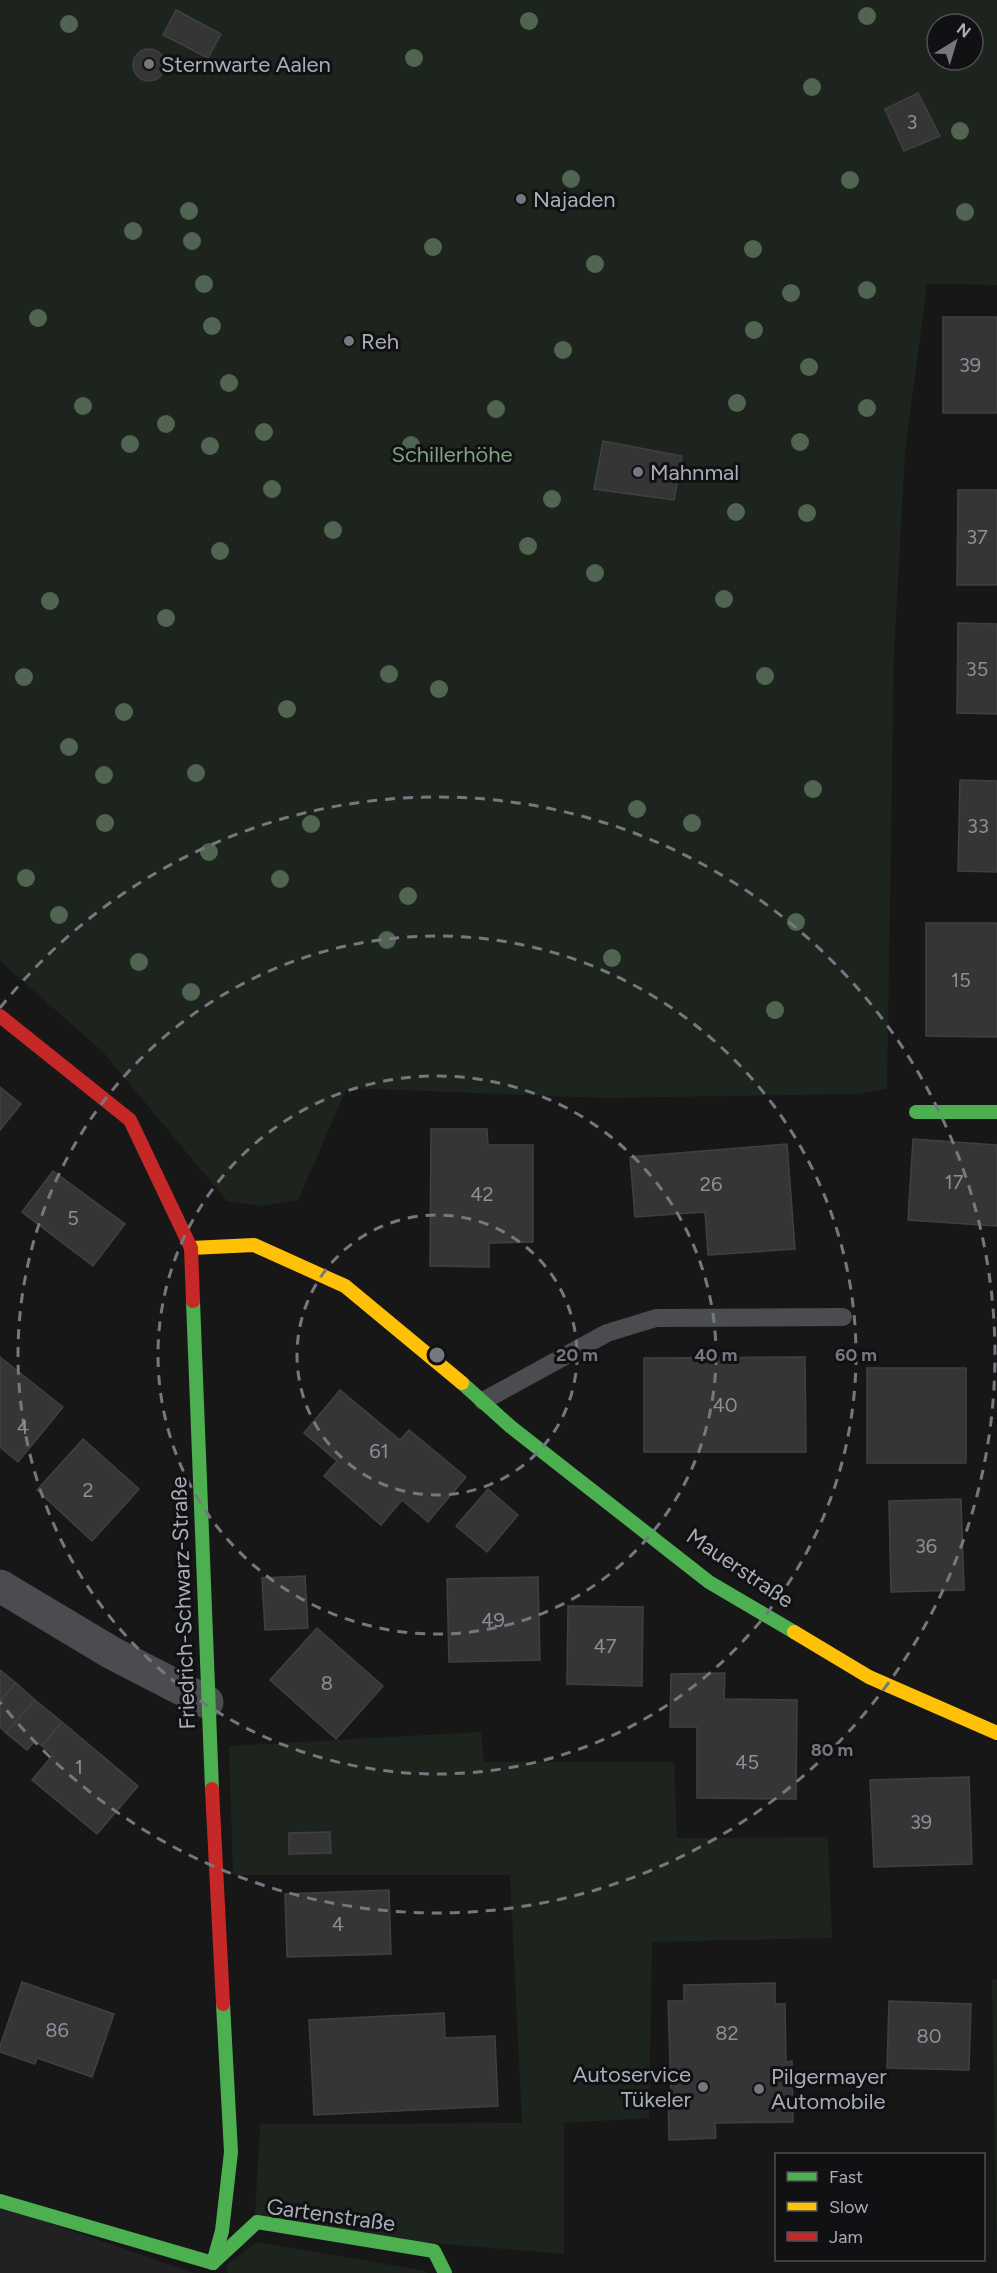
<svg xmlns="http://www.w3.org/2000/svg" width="997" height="2273" font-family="Figtree,sans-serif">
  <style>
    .built { fill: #212123 }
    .green { fill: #1d241e; fill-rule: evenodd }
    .building { fill: #353536; stroke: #3f4043; stroke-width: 1.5 }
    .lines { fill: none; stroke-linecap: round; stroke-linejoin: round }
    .lane { stroke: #4b4c50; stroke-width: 18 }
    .street { stroke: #4b4c50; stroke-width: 33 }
    .fast { stroke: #4caf50; stroke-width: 14 }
    .slow { stroke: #ffc107; stroke-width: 14 }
    .jam { stroke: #c62828; stroke-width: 14 }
    .tree { fill: #506451 }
    .ring { fill: none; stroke: #757880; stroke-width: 3; stroke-dasharray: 10 8 }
    .poi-dot { fill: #757880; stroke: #111113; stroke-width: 2 }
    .labels { text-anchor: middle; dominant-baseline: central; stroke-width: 6; stroke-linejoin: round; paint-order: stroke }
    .number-label { font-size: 20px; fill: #8b8f98 }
    .poi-label { font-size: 22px; fill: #a8adb8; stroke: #111113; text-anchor: start }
    .park-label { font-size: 22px; fill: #7fa381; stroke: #111113 }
    .street-label { font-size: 22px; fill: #a8adb8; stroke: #111113 }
    .centre { fill: #757880; stroke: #111113; stroke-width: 3 }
    .ring-label { font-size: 18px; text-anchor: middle; font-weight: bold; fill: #757880; stroke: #111113; stroke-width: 6; stroke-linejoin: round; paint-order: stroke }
  </style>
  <rect width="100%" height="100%" fill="#171717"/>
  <path class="built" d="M0,2206L194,2273H0Z"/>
  <g class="green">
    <path d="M0,0H997V285L927,284L905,453L894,652L887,1089L857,1094L606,1098L347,1088L298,1200L261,1206L227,1201L103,1052L0,961ZM937,24H973V60H937Z"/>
    <path d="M481,1732L484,1762H674L677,1838L828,1837L832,1938L652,1942L649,2118L564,2123V2254L396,2240L255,2215L260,2124L522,2123L510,1875H233L229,1746Z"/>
    <path d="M997,1979V2270L992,1980Z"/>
    <path d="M257,2242L426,2271L427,2273H228L225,2266Z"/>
  </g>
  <g class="building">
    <path d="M176,10L221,34L208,58L163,35Z"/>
    <circle cx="149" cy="65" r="16"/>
    <path d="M918,93L940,136L904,151L885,109Z"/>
    <rect x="943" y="317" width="54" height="96"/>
    <path d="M603,441L682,456L674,500L594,489Z"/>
    <path d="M958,490H997V585H957Z"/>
    <path d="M958,623L997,624V714L957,713Z"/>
    <path d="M960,780L997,781V872L958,871Z"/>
    <path d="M926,923H997V1037L926,1036Z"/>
    <path d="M0,1087L21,1104L0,1130Z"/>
    <path d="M431,1129H487L488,1145H533V1242L489,1243V1267L430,1266Z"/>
    <path d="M913,1139L997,1145V1226L908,1220Z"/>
    <path d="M787,1144L795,1249L708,1255L705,1212L635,1217L630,1157Z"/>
    <path d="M53,1171L125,1224L93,1266L22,1212Z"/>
    <path d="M0,1357L63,1407L18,1462L0,1447Z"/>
    <path d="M805,1357L806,1452H644V1358Z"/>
    <rect x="867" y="1368" width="99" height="95"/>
    <path d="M340,1390L400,1440L409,1430L466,1477L428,1522L402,1500L381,1525L324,1476L337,1461L304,1433Z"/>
    <path d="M83,1439L139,1489L92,1541L37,1490Z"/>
    <path d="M488,1489L518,1515L487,1552L456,1526Z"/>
    <path d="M961,1499L964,1590L891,1592L889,1501Z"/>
    <path d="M305,1576L308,1628L265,1630L262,1578Z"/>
    <path d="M538,1577L540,1660L449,1662L447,1579Z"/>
    <path d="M568,1606L643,1607L642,1686L567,1684Z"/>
    <path d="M317,1628L383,1686L336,1739L270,1680Z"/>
    <path d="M0,1670L16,1683L0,1701Z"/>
    <path d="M725,1673L724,1699L797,1700L796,1799L697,1798V1727H670L671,1674Z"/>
    <path d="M16,1683L35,1700L6,1733L0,1727V1701Z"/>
    <path d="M35,1700L62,1722L42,1746L35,1741L27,1750L6,1733Z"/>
    <path d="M62,1722L138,1786L97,1834L32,1780L53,1755L42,1746Z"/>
    <path d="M969,1777L972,1864L874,1867L870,1780Z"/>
    <path d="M330,1832L331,1853L289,1854V1833Z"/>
    <path d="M389,1890L391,1954L287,1957L285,1894Z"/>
    <path d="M22,1982L114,2014L92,2077L37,2058L35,2064L0,2052V2046Z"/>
    <path d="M775,1983V2004H785L786,2062L792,2061L793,2122L715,2123L716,2138L669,2140L668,2090H671L668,2001H684V1985Z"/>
    <path d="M889,2001L971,2004L969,2070L887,2068Z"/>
    <path d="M444,2013L445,2038L495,2036L498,2106L314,2115L309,2020Z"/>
  </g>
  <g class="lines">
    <path class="lane" d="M483,1401L607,1333L656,1318L843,1317"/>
    <path class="street" d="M0,1586L112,1653L207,1702"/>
    <g class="fast">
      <path d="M916,1112H997"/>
      <path d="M193,1301L212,1789"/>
      <path d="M462,1383L511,1427L709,1582L794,1632"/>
      <path d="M0,2201L213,2263"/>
      <path d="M213,2263L222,2231L231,2152L223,2004"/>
      <path d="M213,2263L257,2222L434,2251L445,2273"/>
    </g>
    <g class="slow">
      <path d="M191,1248L254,1245L345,1286L462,1383"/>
      <path d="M794,1632L869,1677L997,1733"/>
    </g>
    <g class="jam">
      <path d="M0,1016L130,1120L191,1248L193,1301"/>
      <path d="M212,1789L223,2004"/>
    </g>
  </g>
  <g class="tree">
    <circle cx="867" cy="16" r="9"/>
    <circle cx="529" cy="21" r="9"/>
    <circle cx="69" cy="24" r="9"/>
    <circle cx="414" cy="58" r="9"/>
    <circle cx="812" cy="87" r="9"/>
    <circle cx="960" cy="131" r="9"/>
    <circle cx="571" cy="179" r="9"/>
    <circle cx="850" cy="180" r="9"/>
    <circle cx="189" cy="211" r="9"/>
    <circle cx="965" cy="212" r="9"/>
    <circle cx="133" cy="231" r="9"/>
    <circle cx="192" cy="241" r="9"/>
    <circle cx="433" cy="247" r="9"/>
    <circle cx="753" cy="249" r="9"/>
    <circle cx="595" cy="264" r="9"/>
    <circle cx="204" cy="284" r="9"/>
    <circle cx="867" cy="290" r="9"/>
    <circle cx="791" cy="293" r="9"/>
    <circle cx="38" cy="318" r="9"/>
    <circle cx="212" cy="326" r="9"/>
    <circle cx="754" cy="330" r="9"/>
    <circle cx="563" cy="350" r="9"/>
    <circle cx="809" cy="367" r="9"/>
    <circle cx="229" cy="383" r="9"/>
    <circle cx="737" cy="403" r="9"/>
    <circle cx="83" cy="406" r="9"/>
    <circle cx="867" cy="408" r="9"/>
    <circle cx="496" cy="409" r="9"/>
    <circle cx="166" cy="424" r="9"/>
    <circle cx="264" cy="432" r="9"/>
    <circle cx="800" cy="442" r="9"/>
    <circle cx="130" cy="444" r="9"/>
    <circle cx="411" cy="445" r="9"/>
    <circle cx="210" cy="446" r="9"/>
    <circle cx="272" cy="489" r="9"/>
    <circle cx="552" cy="499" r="9"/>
    <circle cx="736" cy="512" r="9"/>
    <circle cx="807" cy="513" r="9"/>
    <circle cx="333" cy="530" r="9"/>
    <circle cx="528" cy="546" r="9"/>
    <circle cx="220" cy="551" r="9"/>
    <circle cx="595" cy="573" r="9"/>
    <circle cx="724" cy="599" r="9"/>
    <circle cx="50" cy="601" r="9"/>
    <circle cx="166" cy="618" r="9"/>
    <circle cx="389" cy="674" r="9"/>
    <circle cx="765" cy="676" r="9"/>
    <circle cx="24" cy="677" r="9"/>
    <circle cx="439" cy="689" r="9"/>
    <circle cx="287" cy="709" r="9"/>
    <circle cx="124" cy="712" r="9"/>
    <circle cx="69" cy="747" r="9"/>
    <circle cx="196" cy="773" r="9"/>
    <circle cx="104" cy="775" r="9"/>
    <circle cx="813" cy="789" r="9"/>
    <circle cx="637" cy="809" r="9"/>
    <circle cx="105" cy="823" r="9"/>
    <circle cx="692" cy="823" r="9"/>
    <circle cx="311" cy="824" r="9"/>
    <circle cx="209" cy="852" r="9"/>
    <circle cx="26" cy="878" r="9"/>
    <circle cx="280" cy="879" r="9"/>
    <circle cx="408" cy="896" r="9"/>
    <circle cx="59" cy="915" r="9"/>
    <circle cx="796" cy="922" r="9"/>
    <circle cx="387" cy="940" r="9"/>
    <circle cx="612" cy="958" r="9"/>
    <circle cx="139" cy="962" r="9"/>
    <circle cx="191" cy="992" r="9"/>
    <circle cx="775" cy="1010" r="9"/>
  </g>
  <g class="ring">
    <circle cx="437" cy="1355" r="140"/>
    <circle cx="437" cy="1355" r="279"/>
    <circle cx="437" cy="1355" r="419"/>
    <path d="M0 1008A558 558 0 1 1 0 1702"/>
  </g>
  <g class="poi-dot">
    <circle cx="149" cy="64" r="6"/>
    <circle cx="521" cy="199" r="6"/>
    <circle cx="349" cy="341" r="6"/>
    <circle cx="638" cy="472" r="6"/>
    <circle cx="703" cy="2087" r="6"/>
    <circle cx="759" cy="2089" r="6"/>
  </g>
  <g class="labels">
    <g class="number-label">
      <text x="912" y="122">3</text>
      <text x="970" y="365">39</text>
      <text x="977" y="537">37</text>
      <text x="977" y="669">35</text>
      <text x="978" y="826">33</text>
      <text x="961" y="980">15</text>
      <text x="954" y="1182">17</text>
      <text x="711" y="1184">26</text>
      <text x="482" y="1194">42</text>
      <text x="73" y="1218">5</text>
      <text x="725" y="1405">40</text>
      <text x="23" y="1427">4</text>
      <text x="379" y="1451">61</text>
      <text x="88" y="1490">2</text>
      <text x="926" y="1546">36</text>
      <text x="493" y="1620">49</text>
      <text x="605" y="1646">47</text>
      <text x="327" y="1683">8</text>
      <text x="747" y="1762">45</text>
      <text x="79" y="1767">1</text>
      <text x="921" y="1822">39</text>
      <text x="338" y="1924">4</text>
      <text x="57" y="2030">86</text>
      <text x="727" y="2033">82</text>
      <text x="929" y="2036">80</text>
    </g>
    <g class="poi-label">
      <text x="161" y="64">Sternwarte Aalen</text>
      <text x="533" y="199">Najaden</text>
      <text x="361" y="341">Reh</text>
      <text x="650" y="472">Mahnmal</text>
      <text x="691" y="2074" text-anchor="end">Autoservice<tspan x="691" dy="25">Tükeler</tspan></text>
      <text x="771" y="2076">Pilgermayer<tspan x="771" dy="25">Automobile</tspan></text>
    </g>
    <g class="park-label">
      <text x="452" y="454">Schillerhöhe</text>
    </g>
    <g class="street-label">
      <text transform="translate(740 1568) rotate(34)">Mauerstraße</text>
      <text transform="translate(183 1603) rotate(-92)">Friedrich-Schwarz-Straße</text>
      <text transform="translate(331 2215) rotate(8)">Gartenstraße</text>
    </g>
  </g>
  <circle cx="437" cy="1355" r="9" class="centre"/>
  <g class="ring-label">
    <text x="577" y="1361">20 m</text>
    <text x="716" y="1361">40 m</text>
    <text x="856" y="1361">60 m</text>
    <text x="832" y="1756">80 m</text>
  </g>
  <rect x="775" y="2153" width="210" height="108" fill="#111113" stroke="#4d4f55" stroke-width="1.5"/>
  <rect x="787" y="2172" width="30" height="9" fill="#4caf50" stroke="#4d4f55" stroke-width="1.5"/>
  <text x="829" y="2183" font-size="18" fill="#a8adb8">Fast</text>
  <rect x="787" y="2202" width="30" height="9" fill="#ffc107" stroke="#4d4f55" stroke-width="1.5"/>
  <text x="829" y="2213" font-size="18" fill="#a8adb8">Slow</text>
  <rect x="787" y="2232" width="30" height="9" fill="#c62828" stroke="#4d4f55" stroke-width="1.5"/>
  <text x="829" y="2243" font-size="18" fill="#a8adb8">Jam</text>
  <g transform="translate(955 42) rotate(37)"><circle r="28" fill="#111113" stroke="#4d4f55" stroke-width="1.5"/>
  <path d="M0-4.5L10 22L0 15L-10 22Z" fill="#757880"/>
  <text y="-9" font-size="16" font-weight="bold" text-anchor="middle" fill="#a8adb8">N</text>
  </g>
</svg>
